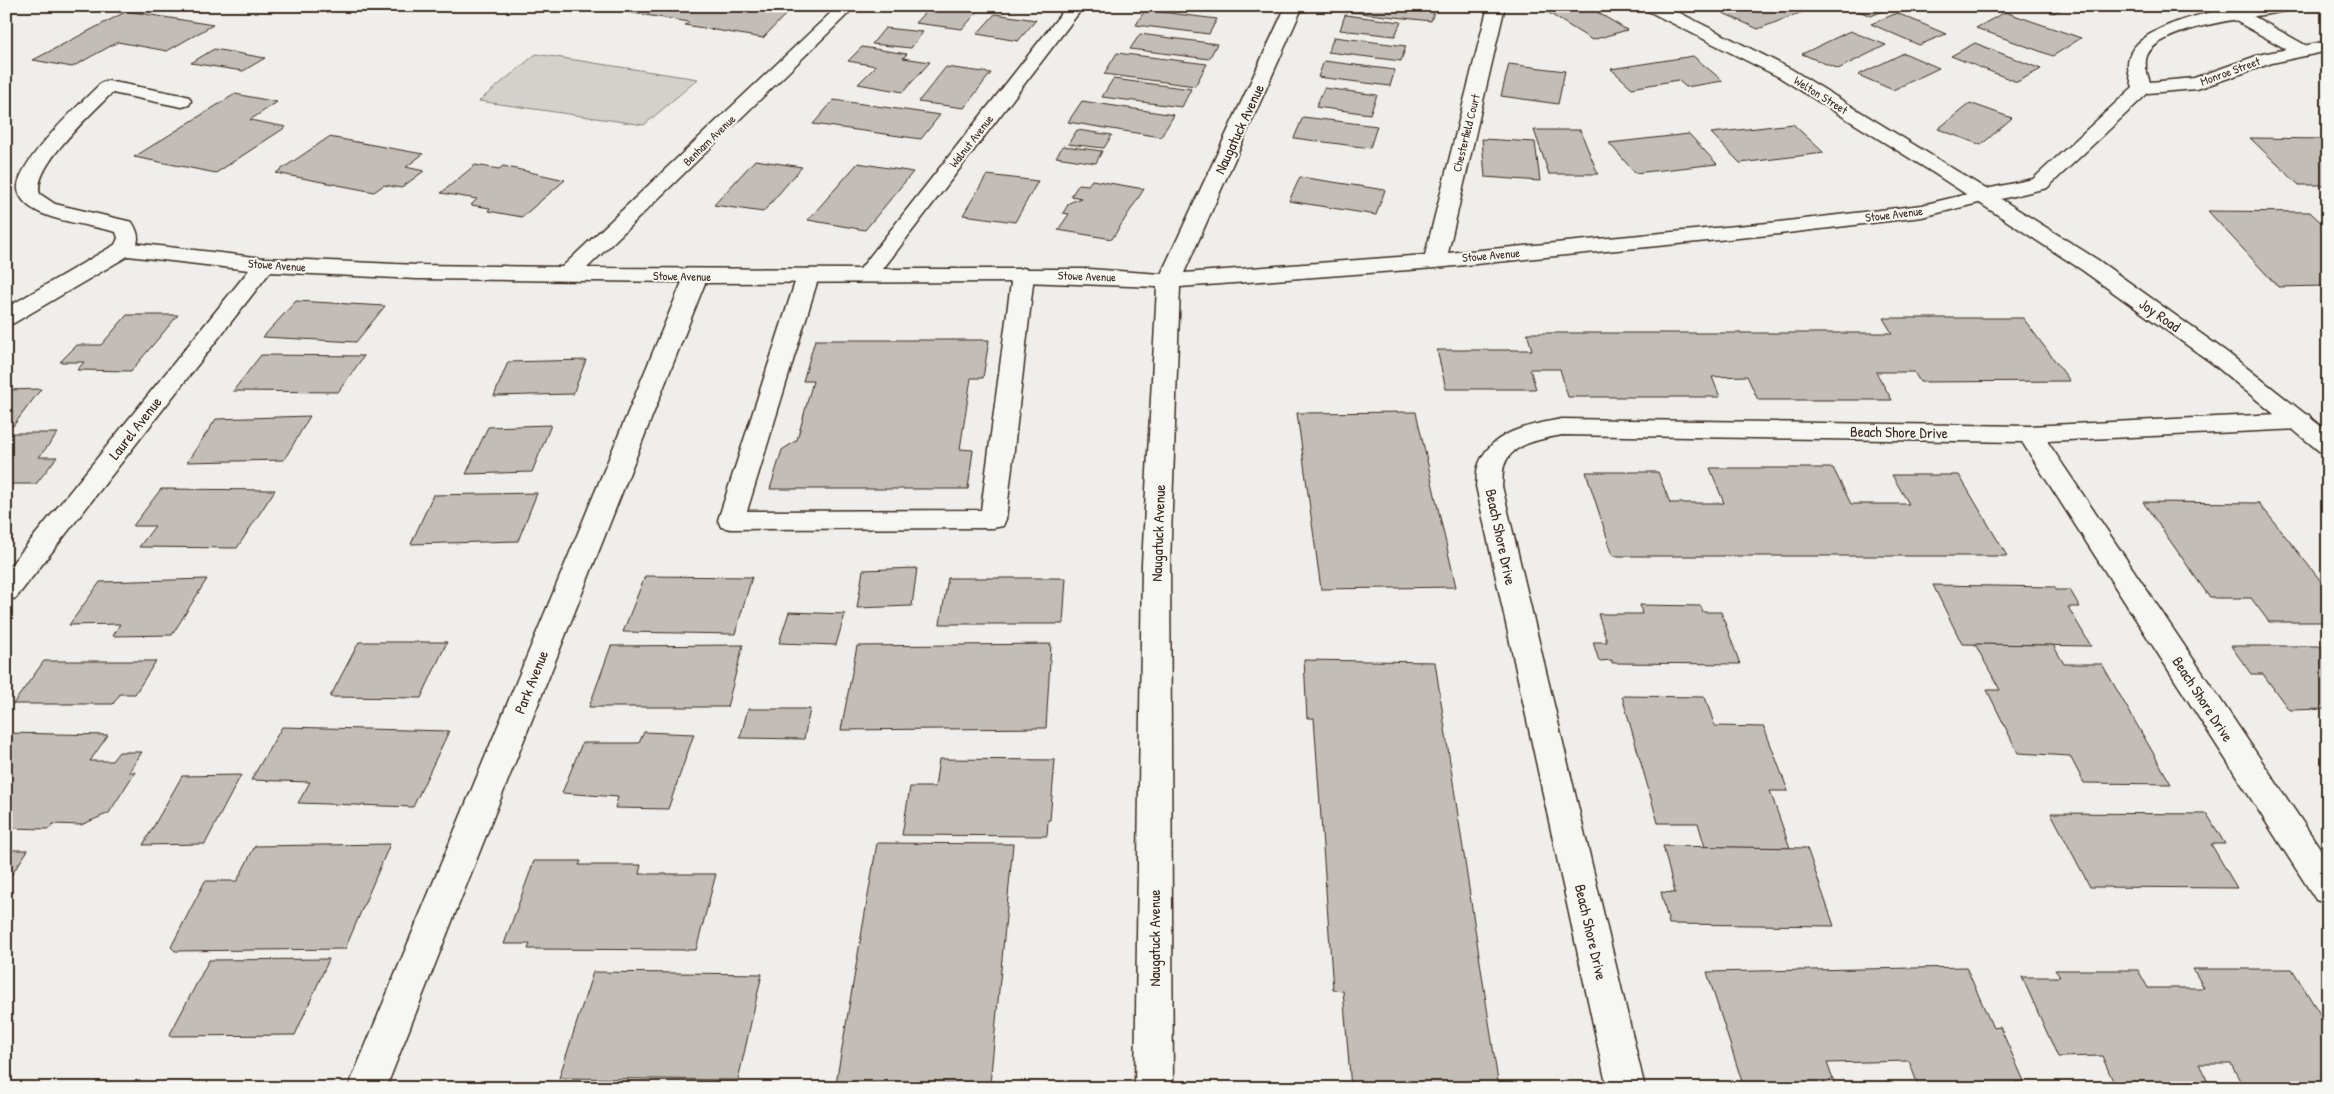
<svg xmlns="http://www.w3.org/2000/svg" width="2334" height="1094" font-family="'Patrick Hand',sans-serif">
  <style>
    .green { fill: #d4d1cc; stroke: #887e75 }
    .building { fill: #c2bdb7; stroke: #3b2a1e }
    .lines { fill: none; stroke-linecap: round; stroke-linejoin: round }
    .service-casing { stroke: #3b2a1e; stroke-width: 3 }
    .minor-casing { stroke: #3b2a1e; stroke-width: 3 }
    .tertiary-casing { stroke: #3b2a1e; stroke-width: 3 }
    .service { fill: #f6f6f2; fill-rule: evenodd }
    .minor { fill: #f6f6f2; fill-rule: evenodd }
    .tertiary { fill: #f6f6f2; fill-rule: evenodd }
    .labels { text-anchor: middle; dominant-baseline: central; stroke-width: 4; stroke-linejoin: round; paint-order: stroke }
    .far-street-label { font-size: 12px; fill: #3b2a1e; stroke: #f6f6f2 }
    .street-label { font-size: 15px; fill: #3b2a1e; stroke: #f6f6f2 }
  </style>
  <rect width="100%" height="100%" fill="#efeeea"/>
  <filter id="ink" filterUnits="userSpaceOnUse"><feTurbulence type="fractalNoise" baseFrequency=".02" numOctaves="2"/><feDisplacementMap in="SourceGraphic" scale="10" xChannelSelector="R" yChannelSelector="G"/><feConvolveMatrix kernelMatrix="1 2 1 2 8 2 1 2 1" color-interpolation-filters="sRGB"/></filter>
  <g filter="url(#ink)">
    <path class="green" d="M536,54L698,79L644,125L479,101Z"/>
    <g class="building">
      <path d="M604,6H760L757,9L787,13L763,38L685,25L689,22L602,8Z"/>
      <path d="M931,6H983L962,29L915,23Z"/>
      <path d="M1182,6H1213L1211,10Z"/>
      <path d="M1353,6H1436L1431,21L1351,12Z"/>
      <path d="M1544,6H1587L1627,30L1592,40L1539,7Z"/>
      <path d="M1740,6H1793L1805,11L1758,29L1723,13Z"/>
      <path d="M1846,6H1874L1885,10L1871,16Z"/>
      <path d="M2035,6H2067L2054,13Z"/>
      <path d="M1145,10L1217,19L1209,34L1136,25Z"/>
      <path d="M127,11L213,25L167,51L118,42L72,67L33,60Z"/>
      <path d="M2005,12L2081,38L2053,56L1976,28Z"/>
      <path d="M1897,13L1946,34L1919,45L1871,24Z"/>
      <path d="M995,14L1036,20L1018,41L977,34Z"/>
      <path d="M1345,15L1401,22L1395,36L1340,30Z"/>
      <path d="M885,28L923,32L911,48L872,44Z"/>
      <path d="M1850,31L1886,45L1838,69L1802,54Z"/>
      <path d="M1140,34L1217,44L1209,59L1130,49Z"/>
      <path d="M1334,37L1406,46L1401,61L1328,52Z"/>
      <path d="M1975,43L2041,69L2017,82L1951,56Z"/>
      <path d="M862,47L907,54L903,58L930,62L903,92L858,84L876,66L848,61Z"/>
      <path d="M214,49L265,58L243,71L191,63Z"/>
      <path d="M1117,53L1207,64L1195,86L1104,74Z"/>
      <path d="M1904,53L1939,68L1893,90L1858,75Z"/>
      <path d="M1693,56L1723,81L1686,87L1678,80L1632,88L1611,69Z"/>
      <path d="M1324,61L1395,70L1390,86L1318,77Z"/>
      <path d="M1509,64L1565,71L1558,104L1501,96Z"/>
      <path d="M946,67L991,73L964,108L918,102Z"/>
      <path d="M1113,79L1191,89L1182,107L1102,97Z"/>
      <path d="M1324,88L1377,95L1370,114L1316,107Z"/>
      <path d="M235,94L277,102L250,120L286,127L216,173L134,157Z"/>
      <path d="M834,100L940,115L921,139L813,124Z"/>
      <path d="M1082,101L1174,115L1161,137L1068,122Z"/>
      <path d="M1970,103L2012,118L1981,145L1938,129Z"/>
      <path d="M1303,117L1377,126L1370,148L1294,138Z"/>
      <path d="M1793,124L1824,153L1740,163L1711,133Z"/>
      <path d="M1077,130L1112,135L1104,148L1068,144Z"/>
      <path d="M1534,130H1580L1598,174H1549Z"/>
      <path d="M1689,134L1717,164L1635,173L1609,143Z"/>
      <path d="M329,137L423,154L406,167L424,171L401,188L384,185L374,192L276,173Z"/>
      <path d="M2250,138L2328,139V185H2299Z"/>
      <path d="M1482,139L1535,142L1540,181L1485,177Z"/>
      <path d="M1063,146L1102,151L1096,163L1056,157Z"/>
      <path d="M755,160L802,167L763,212L714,205Z"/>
      <path d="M858,163L913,172L865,230L808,220Z"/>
      <path d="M475,165L499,169L503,166L565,180L522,217L488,211L490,208L471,205L477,199L441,193Z"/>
      <path d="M987,175L1038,181L1015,222L963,215Z"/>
      <path d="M1300,177L1385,190L1376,215L1289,201Z"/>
      <path d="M1092,180L1144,189L1112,239L1058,230L1069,214L1063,213L1069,203L1081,198L1071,196L1079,184L1088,185Z"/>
      <path d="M2208,211L2310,212L2328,229V286L2278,287Z"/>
      <path d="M296,301L385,306L356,342L263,337Z"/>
      <path d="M127,315H178L131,371L77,370L84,362H60L77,345H101Z"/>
      <path d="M1883,318H2023L2070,381L1920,382L1914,372H1876L1892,400H1758L1747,376L1712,377L1720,397H1568L1560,369H1530L1536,389H1446L1437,350H1532L1527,333H1892Z"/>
      <path d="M815,340H989L983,378H971L960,449L973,450L968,489H770L782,450L797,440L813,381H803Z"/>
      <path d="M261,355L364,356L338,392L233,391Z"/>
      <path d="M586,360L573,394L494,396L508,362Z"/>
      <path d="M41,389L13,426H6V390Z"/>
      <path d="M1416,412L1456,587L1321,589L1297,413Z"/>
      <path d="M310,416L284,460L187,462L216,419Z"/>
      <path d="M551,425L532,472L466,474L488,427Z"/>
      <path d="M6,433H58L39,457H57L36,484H6Z"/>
      <path d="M1710,468H1833L1851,504H1909L1892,475H1959L2007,556H1613L1586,472H1658L1670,503H1724Z"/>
      <path d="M161,489L275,490L237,548L139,547L155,526H133Z"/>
      <path d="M537,493L518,541L411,544L433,495Z"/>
      <path d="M2143,502L2259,503L2328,590V595H2322L2328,603V622H2269L2251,598H2210Z"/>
      <path d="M917,568L912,606L857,608L863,570Z"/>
      <path d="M645,576L752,577L735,634L623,632Z"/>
      <path d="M948,578H1066L1063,624H940Z"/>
      <path d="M207,579L172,635L113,636L120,624L69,625L100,582Z"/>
      <path d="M1933,585L2054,587L2056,590H2070L2080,607H2068L2091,646L1962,644Z"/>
      <path d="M1640,605L1701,606L1703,612H1721L1740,664L1612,663V660L1599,661L1593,642H1607L1598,614H1642Z"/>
      <path d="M789,612L845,614L836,645L779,643Z"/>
      <path d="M359,642H447L421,698L330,697Z"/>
      <path d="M1051,644L1046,728L841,730L857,646Z"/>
      <path d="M1975,644L2053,645L2064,664H2102L2171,784L2084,783L2070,756L2018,753L1987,690H2000Z"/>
      <path d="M743,645L727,707H589L611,646Z"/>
      <path d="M2231,646H2328V709L2289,710L2263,674H2251Z"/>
      <path d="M1304,660L1435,662L1499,1088H1351L1343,991L1333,990L1314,718H1307Z"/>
      <path d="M44,661H156L135,694H120L113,704H13Z"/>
      <path d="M1622,696L1705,697L1715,726L1764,727L1788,791H1770L1790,848L1705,847L1698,823H1658Z"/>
      <path d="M748,709H810L804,739L740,738Z"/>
      <path d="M282,727L449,731L413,807L298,803L310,782L251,780Z"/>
      <path d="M644,732L694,734L668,809L615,808L618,797L562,793L582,743H639Z"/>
      <path d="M6,733L108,735L90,761H112L119,752H142L129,772H135L109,813L81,825L53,824L49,829L6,828Z"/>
      <path d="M939,759L1055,760L1050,820H1048L1047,836L902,835L910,787H935Z"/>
      <path d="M241,775L205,844L143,845L182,776Z"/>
      <path d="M2051,813L2207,814L2225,844H2211L2237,888L2090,887Z"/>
      <path d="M877,843L1013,844L990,1084L836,1083Z"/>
      <path d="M390,844L345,949L175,951L171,947L205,881H237L255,846Z"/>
      <path d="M1663,846L1807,848L1834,926L1669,924L1661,892L1675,893Z"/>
      <path d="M6,850H28L6,883Z"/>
      <path d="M534,861H581L579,865H641L639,874H716L696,950L528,949L530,944H504Z"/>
      <path d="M329,959L295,1035L169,1036L209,960Z"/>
      <path d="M1966,967L1993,1028L2000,1027L2024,1081L2016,1082L2018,1088H1919L1909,1061L1827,1063L1836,1088H1744L1707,972Z"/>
      <path d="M2193,969H2292L2328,1027V1088H2244L2231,1064H2199L2211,1088H2116L2102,1056L2058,1057L2022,977H2060L2055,970H2138L2148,988H2204Z"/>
      <path d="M593,972L762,974L738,1080L559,1078Z"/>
    </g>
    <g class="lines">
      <g class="service-casing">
        <g id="service">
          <path d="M108,81L182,95L189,97L191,101L189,105L182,107L112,93C94,111 31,168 40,194L55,204L132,222C140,235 140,241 132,254L124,256L116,254L113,249L118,238L116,232C95,226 52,221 35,210C27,206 17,196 18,186C21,158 80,104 101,83Z"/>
          <path d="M1023,268L1031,270L1034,275L1006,519L1003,526L993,528L731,529L721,527L718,520L797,276L800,271L808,269L816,271L819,276L747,511L981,510L1012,275L1015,270Z"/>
        </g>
      </g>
      <g class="minor-casing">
        <g id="minor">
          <path d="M838,6H856L587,268L860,269L1067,6H1084L883,269H1089L1161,274L1286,6H1303L1184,273L1425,255L1488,6H1505L1448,253L1779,222L1922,205L1984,190L1991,192L1994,196L1991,200L1922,217L1779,234L1435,268L1180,287L1170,564L1173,1088H1135L1142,564L1157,287L1023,282L705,283L386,1088H348L682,282L417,279L270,272L16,598L6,601V571L249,270L128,256L14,323L6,325V308L116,244L124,242L264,258L417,265L562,267Z"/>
          <path d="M2214,6H2235L2307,46L2310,50L2307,54H2295L2216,10Z"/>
          <path d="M2300,413L2309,415L2313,421L2309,427L2300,429L2047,441L2328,860V904L2316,900L2022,442L1562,435C1542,439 1511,443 1504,466C1502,472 1503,480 1502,486L1645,1088H1607L1476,486C1477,480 1476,473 1478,467C1489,431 1530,425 1562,419L2029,426Z"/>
        </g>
      </g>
      <g class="tertiary-casing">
        <path id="tertiary" d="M1644,6H1666L1791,69L1986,189L2033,179L2133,87C2130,78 2126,67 2129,57C2138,25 2221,8 2250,6C2264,5 2278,6 2292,6L2290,10C2261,17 2159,25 2147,56C2144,64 2147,74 2150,82L2194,78L2262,54L2328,41V51L2272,63L2197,89L2148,93L2047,188L2001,199L2098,260L2228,353L2328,432V453L2319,451L2212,363L2082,270L1932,172L1779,77L1646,10Z"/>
      </g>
      <use href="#service" class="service"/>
      <use href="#minor" class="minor"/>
      <use href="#tertiary" class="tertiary"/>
    </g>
  </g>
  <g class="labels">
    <g class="far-street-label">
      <text transform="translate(2230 71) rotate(-20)">Monroe Street</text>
      <text transform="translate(1821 95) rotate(32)">Welton Street</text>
      <text transform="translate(1466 133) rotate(-76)">Chesterfield Court</text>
      <text transform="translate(709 140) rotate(-44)">Benham Avenue</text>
      <text transform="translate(971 141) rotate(-52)">Walnut Avenue</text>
      <text transform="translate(1894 214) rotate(-7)">Stowe Avenue</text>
      <text transform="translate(1491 255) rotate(-5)">Stowe Avenue</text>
      <text transform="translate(277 265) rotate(4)">Stowe Avenue</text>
      <text transform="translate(682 276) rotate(1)">Stowe Avenue</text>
      <text transform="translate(1087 276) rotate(2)">Stowe Avenue</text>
    </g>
    <g class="street-label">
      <text transform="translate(1239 129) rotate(-65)">Naugatuck Avenue</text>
      <text transform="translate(2160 315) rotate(35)">Joy Road</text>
      <text transform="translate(135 428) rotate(-52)">Laurel Avenue</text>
      <text transform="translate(1899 432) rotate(1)">Beach Shore Drive</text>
      <text transform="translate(1158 533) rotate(-88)">Naugatuck Avenue</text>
      <text transform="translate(1501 537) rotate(78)">Beach Shore Drive</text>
      <text transform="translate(531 682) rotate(-68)">Park Avenue</text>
      <text transform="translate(2203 699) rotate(57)">Beach Shore Drive</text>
      <text transform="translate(1591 932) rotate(77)">Beach Shore Drive</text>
      <text transform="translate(1154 938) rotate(-90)">Naugatuck Avenue</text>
    </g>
  </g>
  <rect width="2334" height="1094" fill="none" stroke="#f6f6f2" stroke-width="25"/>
  <rect x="12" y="12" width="2309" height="1069" fill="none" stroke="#3b2a1e" stroke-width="2" filter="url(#ink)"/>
</svg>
